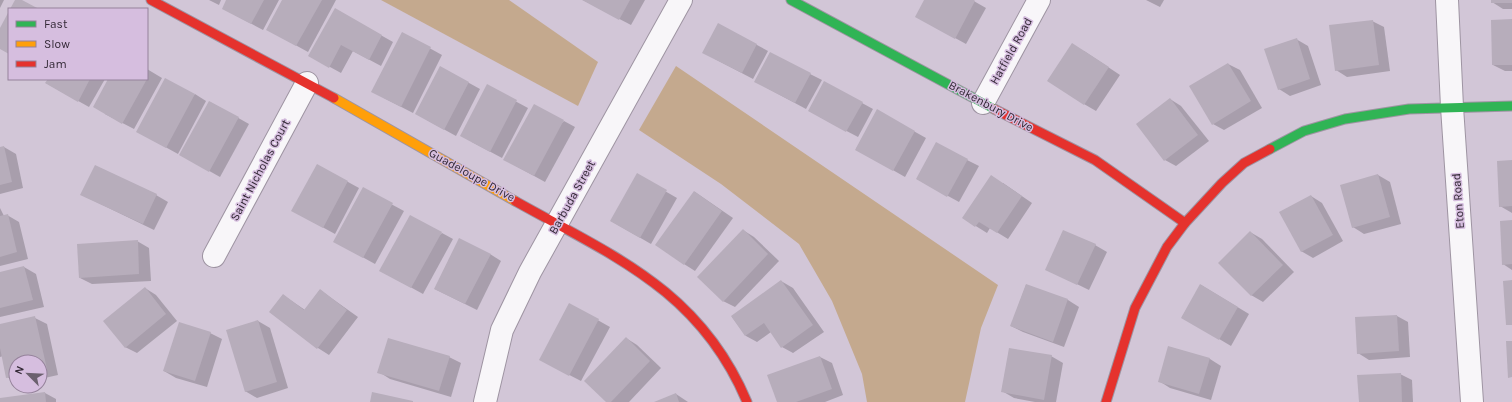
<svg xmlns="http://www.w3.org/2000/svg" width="1512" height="402" font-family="Karla,sans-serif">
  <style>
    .green { fill: #c4a98e }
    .shadow { fill: #0003 }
    .building { fill: #b7adbb }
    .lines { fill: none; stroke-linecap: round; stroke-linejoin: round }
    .street-casing { stroke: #9e94a2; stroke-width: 24 }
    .fast-casing { stroke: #9e94a2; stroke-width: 11 }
    .slow-casing { stroke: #9e94a2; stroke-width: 11 }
    .jam-casing { stroke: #9e94a2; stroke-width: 11 }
    .street { stroke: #f8f6f9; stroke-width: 22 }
    .fast { stroke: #30b455; stroke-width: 9 }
    .slow { stroke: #ff9f0a; stroke-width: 9 }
    .jam { stroke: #e5322d; stroke-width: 9 }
    .labels { text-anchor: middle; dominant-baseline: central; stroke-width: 3; stroke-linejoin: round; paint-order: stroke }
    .street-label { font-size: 12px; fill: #332936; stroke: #d6bedf }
  </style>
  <rect width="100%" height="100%" fill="#d2c6d7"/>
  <g class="green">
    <path d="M381,0H509L598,62L578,106Z"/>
    <path d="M676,66L998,285L981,328L965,402H867L862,374L832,301L799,244L721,184L639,130Z"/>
  </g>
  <g class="shadow">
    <path d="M0,0H4L0,8Z"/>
    <path d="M209,0H221L219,5Z"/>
    <path d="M227,0H279L263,30L235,15Z"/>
    <path d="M284,0H336L308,52L279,36Z"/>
    <path d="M583,0H645L631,25Z"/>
    <path d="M925,0H972L986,8L966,44L928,23Z"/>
    <path d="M1146,0H1164L1160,7Z"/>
    <path d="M1492,0H1512V9H1503L1492,2Z"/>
    <path d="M336,10L393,42L381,66L353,51L341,73L310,56Z"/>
    <path d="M1512,20V71H1505L1493,65Z"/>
    <path d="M1372,21L1384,27L1390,71L1347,77L1336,70Z"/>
    <path d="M718,24L768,51L753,79L715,59Z"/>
    <path d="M402,33L442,55L413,113L384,98Z"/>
    <path d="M1296,39L1308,46L1321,85L1290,96L1279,89Z"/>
    <path d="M1084,51L1120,75L1096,111L1084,104Z"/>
    <path d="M1228,64L1240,70L1262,108L1224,130L1213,124Z"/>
    <path d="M440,67L480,89L456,136L427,120Z"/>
    <path d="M147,69L162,78L134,129L105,114L109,79H147Z"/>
    <path d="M810,74L822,80L806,109L767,88Z"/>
    <path d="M49,79H105L89,107L46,83Z"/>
    <path d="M487,86L528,108L502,158L472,142Z"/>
    <path d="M195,94L206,101L178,154L149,138Z"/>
    <path d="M1170,99L1181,106L1209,141L1176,166L1165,160Z"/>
    <path d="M210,102L249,124L220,177L181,155Z"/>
    <path d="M862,103L873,109L858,137L820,117Z"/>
    <path d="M878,111L926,138L905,177L856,149Z"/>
    <path d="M564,121L575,127L545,182L516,166Z"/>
    <path d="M4,147L16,154L23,188L0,194V148Z"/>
    <path d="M967,160L979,166L959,202L917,179Z"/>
    <path d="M1512,161V213L1500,206Z"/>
    <path d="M317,165L359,188L335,234L304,217Z"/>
    <path d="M637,175L677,198L651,244L611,221Z"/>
    <path d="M1378,175L1390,182L1401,224L1364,234L1353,227Z"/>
    <path d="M1003,183L1032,203L1008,239L990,228L987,233L963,218Z"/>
    <path d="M363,189L404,211L375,264L346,248Z"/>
    <path d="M695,192L733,218L695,271L684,264Z"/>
    <path d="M82,195H156L168,202L154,230Z"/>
    <path d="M1311,196L1322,203L1343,241L1313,258L1301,251Z"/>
    <path d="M0,208L4,216L7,215L19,222L28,259L0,266Z"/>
    <path d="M1512,221V270L1503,264Z"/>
    <path d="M743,230L754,237L779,261L735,307L723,301Z"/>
    <path d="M1250,232L1262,239L1294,272L1263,302L1251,295Z"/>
    <path d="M442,233L453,239L423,294L392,277Z"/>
    <path d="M137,241L149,248L151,281L92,284L80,278Z"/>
    <path d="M1095,245L1107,252L1089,290L1046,269Z"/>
    <path d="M490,254L501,261L477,310L435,289Z"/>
    <path d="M24,267L36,274L44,307L0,317V273Z"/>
    <path d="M781,281L793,288L824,332L793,353L782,347L771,332L757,342L746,336L732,317Z"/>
    <path d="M1026,285L1068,300L1079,307L1064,347L1023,332L1011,326Z"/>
    <path d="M1201,285L1249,314L1231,346L1182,317Z"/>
    <path d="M145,288L156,295L177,321L137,353L125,347Z"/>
    <path d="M320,290L358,317L329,355L318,348L270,312L283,295L305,310Z"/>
    <path d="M569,304L610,327L581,381L552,366Z"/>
    <path d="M1397,316L1408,322L1410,357L1369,360L1358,353Z"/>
    <path d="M35,318L47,324L58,375L40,379V362H16V382L7,377L3,356L0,357V325Z"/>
    <path d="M258,321L270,328L288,388L257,398L245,391Z"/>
    <path d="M210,333L222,339L207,387L176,378L164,371Z"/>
    <path d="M626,338L637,345L661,368L629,402H607Z"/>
    <path d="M1169,347L1210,359L1221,366L1211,400L1170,388L1159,381Z"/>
    <path d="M1051,356L1063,363L1056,402H1035L1014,398L1002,391Z"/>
    <path d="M449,357L461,363L451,397L390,379L379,372Z"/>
    <path d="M820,357L832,363L843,395L825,402H778Z"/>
    <path d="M1400,374L1412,380L1413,402H1360Z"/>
    <path d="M45,393L56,399V402H0V399Z"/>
    <path d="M676,394L688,402H657Z"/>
  </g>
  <g class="building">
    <path d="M15,0H22L39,9H10Z"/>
    <path d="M226,0H264L251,24L222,9Z"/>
    <path d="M282,0H322L296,46L266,30Z"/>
    <path d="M582,0H630L619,20Z"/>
    <path d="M924,0H974L975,1L955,39L915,17Z"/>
    <rect x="1491" y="0" width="21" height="3"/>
    <path d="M335,8L382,35L369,60L341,45L329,68L308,56Z"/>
    <path d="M9,11V54L0,49V28Z"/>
    <path d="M1512,19V65H1492L1491,20Z"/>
    <path d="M1373,20L1379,65L1335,71L1329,25Z"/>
    <path d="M718,23L757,44L742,73L702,53Z"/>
    <path d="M402,32L431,47L401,107L371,92Z"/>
    <path d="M1297,38L1310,79L1278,90L1264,49Z"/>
    <path d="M1072,43L1109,67L1084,105L1047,81Z"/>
    <path d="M770,52L811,73L795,103L754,82Z"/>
    <path d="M1228,63L1251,101L1212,125L1189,86Z"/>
    <path d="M440,66L469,82L444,130L415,114Z"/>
    <path d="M165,78L195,94L166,148L136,132Z"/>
    <path d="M48,79H90L78,102L45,83Z"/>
    <path d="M108,79H147L122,124L93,107Z"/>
    <path d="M824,81L863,102L846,132L808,111Z"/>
    <path d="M487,84L517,100L490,152L460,136Z"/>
    <path d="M1170,98L1198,135L1164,161L1136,124Z"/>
    <path d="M209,101L239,117L209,172L179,155Z"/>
    <path d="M534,104L564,120L534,176L503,160Z"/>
    <path d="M877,109L915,131L893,171L855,150Z"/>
    <path d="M936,142L968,159L947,197L916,179Z"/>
    <path d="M4,146L12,182L0,185V147Z"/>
    <path d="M1512,160V206L1499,207L1497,161Z"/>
    <path d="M317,164L348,181L323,228L291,211Z"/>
    <path d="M95,165L157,194L143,224L80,195Z"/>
    <path d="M637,173L667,190L640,238L610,221Z"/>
    <path d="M1378,174L1390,217L1352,228L1340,185Z"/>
    <path d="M991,175L1022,196L997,233L979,222L975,227L962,218Z"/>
    <path d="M363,187L393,203L363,258L333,242Z"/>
    <path d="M694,191L722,211L684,265L655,245Z"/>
    <path d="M1311,195L1333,235L1301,252L1279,212Z"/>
    <path d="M8,214L17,252L0,257V216Z"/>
    <path d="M410,215L442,232L411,288L379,271Z"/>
    <path d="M1512,220V264L1502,265L1500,221Z"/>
    <path d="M743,229L768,254L723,302L697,277Z"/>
    <path d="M1063,230L1096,244L1077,285L1045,270Z"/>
    <path d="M1250,231L1283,265L1251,296L1218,263Z"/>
    <path d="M459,238L491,254L465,304L434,289Z"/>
    <path d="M138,240L139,274L79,278L77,244Z"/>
    <path d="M24,266L33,300L0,308V272Z"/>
    <path d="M781,280L813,325L781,348L764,323L745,336L731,316Z"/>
    <path d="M1512,280V325H1506L1503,281Z"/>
    <path d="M1026,284L1068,299L1053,342L1010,326Z"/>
    <path d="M1200,284L1238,307L1219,340L1181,318Z"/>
    <path d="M145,287L166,314L125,348L103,321Z"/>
    <path d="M320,289L347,310L317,349L269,312L283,294L304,310Z"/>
    <path d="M569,303L599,319L569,376L539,360Z"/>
    <path d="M1397,315L1399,351L1357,354L1355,317Z"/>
    <path d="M35,316L47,369L40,370V362H16V376L6,378L0,348V324Z"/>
    <path d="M258,320L277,382L245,392L226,330Z"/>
    <path d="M179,322L211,332L195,381L163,371Z"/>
    <path d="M626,337L650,361L611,402H606L584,381Z"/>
    <path d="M388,338L450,356L439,391L377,373Z"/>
    <path d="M1506,341H1512V377L1508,378Z"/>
    <path d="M1168,346L1210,358L1199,394L1158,382Z"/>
    <path d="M1009,348L1052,355L1044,400L1001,392Z"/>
    <path d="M820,356L832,389L796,402H777L767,375Z"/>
    <path d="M1401,373L1402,402H1359L1357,375Z"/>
    <path d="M45,392L46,402H0V398Z"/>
    <path d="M372,392L413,401V402H370Z"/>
    <path d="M676,393L679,402H654Z"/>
  </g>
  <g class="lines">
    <g class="street-casing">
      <g id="street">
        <path d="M1447,0L1452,107L1472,402"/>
        <path d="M983,103L1039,0"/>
        <path d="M214,256L307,83"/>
        <path d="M485,402L502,330L530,272L681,0"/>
      </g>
    </g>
    <g class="fast-casing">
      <g id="fast">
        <path d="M791,0L994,109"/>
        <path d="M1270,149L1304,131L1345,119L1409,109L1512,106"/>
      </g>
    </g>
    <g class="slow-casing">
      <path id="slow" d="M334,98L515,201"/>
    </g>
    <g class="jam-casing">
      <g id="jam">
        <path d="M151,0L334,98"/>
        <path d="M994,109L1095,160L1185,223"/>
        <path d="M515,201C613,256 700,290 747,402"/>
        <path d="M1106,402L1135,308L1167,247L1185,223L1222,183L1244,163L1270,149"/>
      </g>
    </g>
    <use href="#street" class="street"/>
    <use href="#fast" class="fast"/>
    <use href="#slow" class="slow"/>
    <use href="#jam" class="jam"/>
  </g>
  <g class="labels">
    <g class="street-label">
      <text transform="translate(1011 51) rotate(-61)">Hatfield Road</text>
      <text transform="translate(991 106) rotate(28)">Brakenbury Drive</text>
      <text transform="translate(260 170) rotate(-62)">Saint Nicholas Court</text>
      <text transform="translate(472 175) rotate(29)">Guadeloupe Drive</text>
      <text transform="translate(572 197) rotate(-61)">Barbuda Street</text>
      <text transform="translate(1458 201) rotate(-94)">Eton Road</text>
    </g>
  </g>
  <rect x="8" y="8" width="140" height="72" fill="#d6bedf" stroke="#95829b"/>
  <rect x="16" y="21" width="20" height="6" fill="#30b455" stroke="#95829b"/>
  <text x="44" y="28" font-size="12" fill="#332936">Fast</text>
  <rect x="16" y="41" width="20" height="6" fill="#ff9f0a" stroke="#95829b"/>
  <text x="44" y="48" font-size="12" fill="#332936">Slow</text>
  <rect x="16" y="61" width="20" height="6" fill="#e5322d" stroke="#95829b"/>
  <text x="44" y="68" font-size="12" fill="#332936">Jam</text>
  <g transform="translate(28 374) rotate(294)"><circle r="19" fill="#d6bedf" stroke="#95829b"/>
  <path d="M0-3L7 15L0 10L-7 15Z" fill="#6b606e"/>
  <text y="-6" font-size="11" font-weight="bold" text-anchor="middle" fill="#332936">N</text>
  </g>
</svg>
